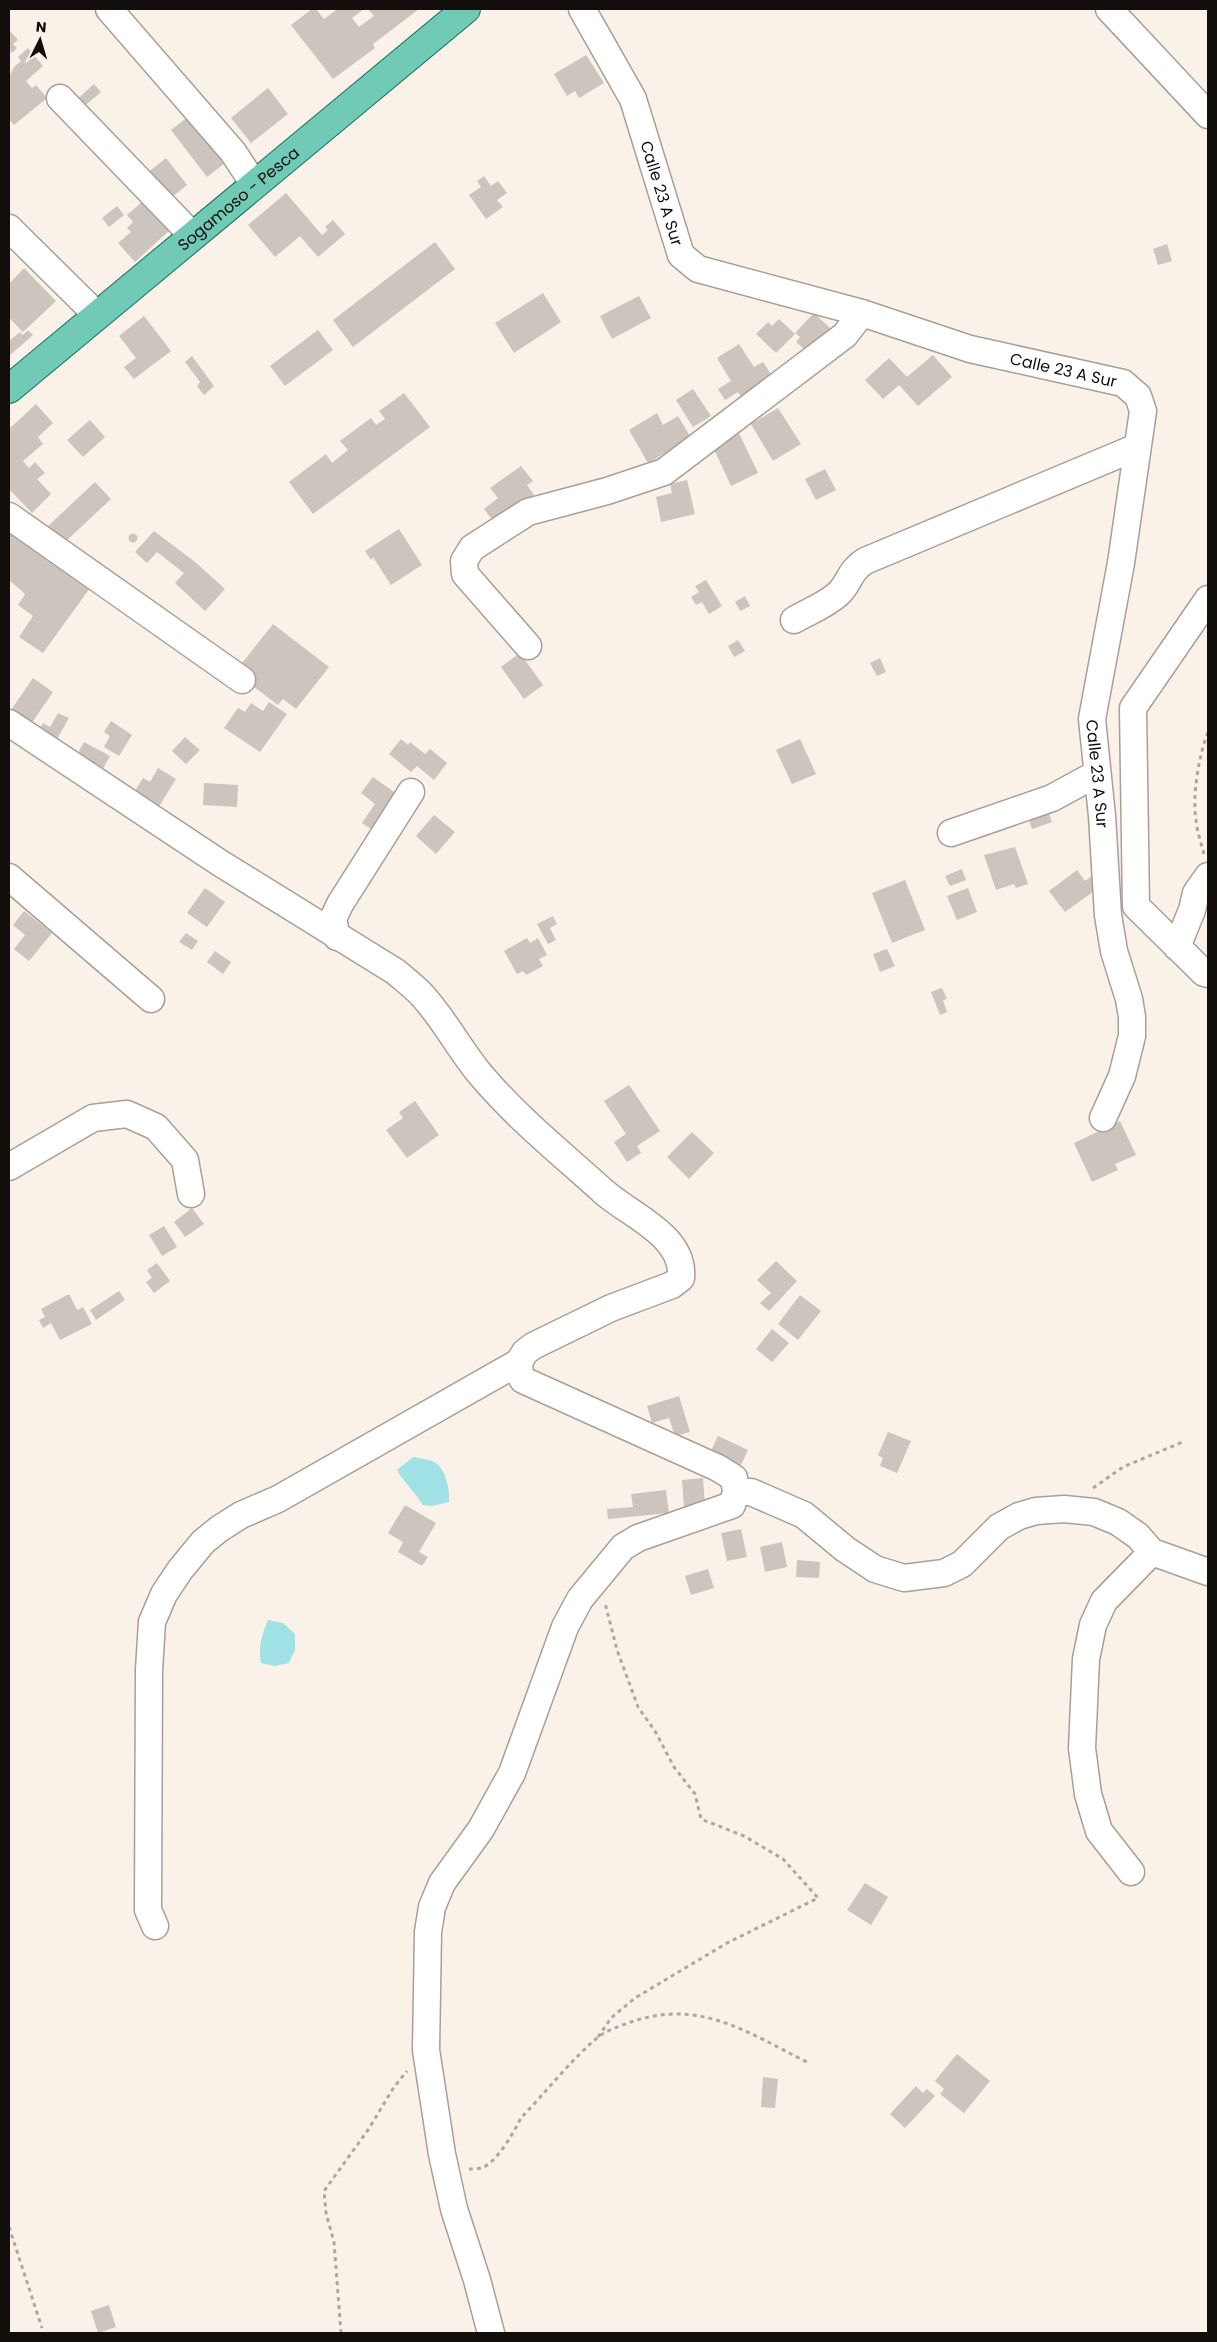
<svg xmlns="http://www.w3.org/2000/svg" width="1217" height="2342" font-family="Poppins,sans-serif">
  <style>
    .water { fill: #9fe1e5 }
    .building { fill: #cdc4bd }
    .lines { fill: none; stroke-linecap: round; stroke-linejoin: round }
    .minor-casing { stroke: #a8a098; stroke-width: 29 }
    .major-casing { stroke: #10715b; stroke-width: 30 }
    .path { stroke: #aea7a1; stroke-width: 3; stroke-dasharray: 4 4; stroke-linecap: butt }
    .minor { stroke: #fff; stroke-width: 26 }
    .major { stroke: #70cab6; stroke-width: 28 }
    .labels { text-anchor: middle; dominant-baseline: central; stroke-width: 4; stroke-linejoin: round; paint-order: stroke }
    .street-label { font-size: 16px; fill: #110e0c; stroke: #faf1e9 }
  </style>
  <rect width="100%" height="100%" fill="#faf1e9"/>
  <g class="water">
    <path d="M413,1457C419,1458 426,1459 432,1461C446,1466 450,1490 449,1502L432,1506L423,1505C415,1492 404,1482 397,1470Z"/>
    <path d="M268,1620L283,1623L295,1634V1650L289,1663L275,1666L261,1663C258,1647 262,1634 268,1620Z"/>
  </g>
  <g class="building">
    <path d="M312,9H316L324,19L336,10L335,9H364L352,18L359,27L374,16L368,9H419L373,44L375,48L333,79L291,25Z"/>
    <path d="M11,32L18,40L13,44L17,48L12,53L9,50V33Z"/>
    <path d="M28,48L43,66L26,81L32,88L36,85L47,98L14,125L9,119V77L14,67L21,61L18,57Z"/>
    <path d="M586,55L604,83L579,98L575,91L567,96L554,74Z"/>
    <path d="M94,84L101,92L81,109L74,102Z"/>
    <path d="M268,88L288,114L251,143L231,118Z"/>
    <path d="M189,116L225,163L207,177L171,130Z"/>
    <path d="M166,158L187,185L167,201L146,174Z"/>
    <path d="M484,176L491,186L498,181L507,193L497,200L503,207L486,219L469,195L481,187L477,181Z"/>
    <path d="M286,193L322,235L328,230L325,227L333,220L345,234L318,257L300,236L275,257L248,225Z"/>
    <path d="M144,200L171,229L135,262L118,243L131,232L127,228L133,222L127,215Z"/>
    <path d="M117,206L124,215L109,227L102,218Z"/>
    <path d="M435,242L455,269L353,347L333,320Z"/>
    <path d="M1167,244L1172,261L1158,265L1153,249Z"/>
    <path d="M24,268L56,301L23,332L9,318V284Z"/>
    <path d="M543,293L561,322L514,353L495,323Z"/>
    <path d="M639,296L651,318L612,339L600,316Z"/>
    <path d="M814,313L833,331L807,351L796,342L800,337L795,333Z"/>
    <path d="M144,316L171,351L134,379L124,367L136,358L119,336Z"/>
    <path d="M779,319L795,334L776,353L756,334L768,322L772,326Z"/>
    <path d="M28,330L33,335L9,356V341L20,332L23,335Z"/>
    <path d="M318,330L333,350L285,386L270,366Z"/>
    <path d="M739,344L754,367L763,362L772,376L741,396L738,392L725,400L718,389L731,381L717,358Z"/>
    <path d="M933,355L952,377L918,406L899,385L883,399L865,380L889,358L907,377Z"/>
    <path d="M192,356L214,386L204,395L197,386L200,382L185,362Z"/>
    <path d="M693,389L711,416L693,427L676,400Z"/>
    <path d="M404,393L430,427L313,514L289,482L326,454L332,463L348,450L340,441L371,418L376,425L385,419L379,411Z"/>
    <path d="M36,404L53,423L38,437L43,444L23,461L29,468L35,462L45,473L37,479L51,494L32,513L9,489V429Z"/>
    <path d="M778,408L801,444L773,461L751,424Z"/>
    <path d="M657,413L663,425L678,416L691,438L648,463L629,430Z"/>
    <path d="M90,420L105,437L83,457L67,440Z"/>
    <path d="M739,433L758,473L731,486L712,445Z"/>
    <path d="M521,466L533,481L527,485L534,495L495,523L484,509L498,498L490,488Z"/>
    <path d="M825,469L836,490L816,500L805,479Z"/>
    <path d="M687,480L695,514L661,522L656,497L672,493L670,484Z"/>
    <path d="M95,482L111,499L64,543L48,526Z"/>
    <path d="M399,529L422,565L391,585L373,557L371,560L365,551Z"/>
    <path d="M154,531L194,561L225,589L205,611L175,583L184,573L157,552L147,563L135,552Z"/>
    <path d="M9,532L90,588L43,653L19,637L33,616L18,605L25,594L9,580Z"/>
    <circle cx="133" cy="538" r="4.5"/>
    <path d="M706,580L722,606L709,614L702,602L696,605L691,597L699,592L695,586Z"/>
    <path d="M745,596L750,606L740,611L735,602Z"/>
    <path d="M273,624L329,667L296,709L283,699L278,705L254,687V678L239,667Z"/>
    <path d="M738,640L745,651L734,657L728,646Z"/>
    <path d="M520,653L543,685L524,699L501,667Z"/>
    <path d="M880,658L886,672L877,676L870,663Z"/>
    <path d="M33,678L53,692L31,724L11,710Z"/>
    <path d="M269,702L287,714L260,752L224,728L238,708L245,712L251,703L263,711Z"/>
    <path d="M58,713L69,718L52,748L34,737L43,723L50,727Z"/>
    <path d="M111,721L132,735L119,756L104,747L110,736L104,732Z"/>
    <path d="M185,737L200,750L186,764L172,751Z"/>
    <path d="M401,739L408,745L410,742L425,754L430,749L447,763L434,780L417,766L411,772L389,754Z"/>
    <path d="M800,739L816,774L792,784L776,750Z"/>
    <path d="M84,742L110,756L99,776L73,762Z"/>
    <path d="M158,768L176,779L155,813L130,799L143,778L150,782Z"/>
    <path d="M373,777L404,799L378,834L362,823L375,804L361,793Z"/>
    <path d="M204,783L238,785L237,807L203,805Z"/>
    <path d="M1047,808L1052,822L1032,829L1027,815Z"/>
    <path d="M434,815L455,832L436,854L416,836Z"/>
    <path d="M1015,847L1028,884L1016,888L1014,884L996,890L984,855Z"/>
    <path d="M962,869L966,880L950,886L945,876Z"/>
    <path d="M1077,870L1085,881L1093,875L1101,886L1065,912L1049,891Z"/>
    <path d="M905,880L925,930L892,943L872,893Z"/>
    <path d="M205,888L225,902L207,927L187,913Z"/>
    <path d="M968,888L977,912L957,920L947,896Z"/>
    <path d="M24,911L52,933L29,961L14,949L25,935L13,925Z"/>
    <path d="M553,916L557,924L550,928L556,940L548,944L537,924Z"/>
    <path d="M186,933L198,941L192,950L179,942Z"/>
    <path d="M527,938L530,943L538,938L547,955L539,959L543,966L526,975L523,971L517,974L504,951Z"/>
    <path d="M887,949L895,966L880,972L873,954Z"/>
    <path d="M215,951L231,962L223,974L207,962Z"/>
    <path d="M942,988L947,999L943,1000L947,1012L940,1015L931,992Z"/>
    <path d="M629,1085L660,1131L637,1146L641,1153L627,1162L614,1142L626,1134L604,1101Z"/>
    <path d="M415,1101L439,1135L407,1158L386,1130L403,1118L399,1112Z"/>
    <path d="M1120,1121L1136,1155L1115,1164L1118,1170L1092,1182L1074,1143Z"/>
    <path d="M692,1132L714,1153L689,1179L667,1157Z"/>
    <path d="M192,1208L204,1224L185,1237L174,1222Z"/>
    <path d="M164,1226L177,1247L162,1256L149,1235Z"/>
    <path d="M776,1261L797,1281L769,1311L760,1303L771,1293L757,1280Z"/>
    <path d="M157,1263L170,1281L154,1293L146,1282L152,1278L147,1270Z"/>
    <path d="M119,1291L125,1300L96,1320L90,1310Z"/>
    <path d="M69,1294L77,1310L83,1307L92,1324L60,1340L51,1323L43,1328L39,1320L45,1317L41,1309Z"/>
    <path d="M800,1295L821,1311L798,1340L778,1324Z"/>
    <path d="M772,1329L789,1343L772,1362L756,1349Z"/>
    <path d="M679,1396L690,1432L675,1436L669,1418L652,1423L647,1406Z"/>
    <path d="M888,1432L911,1441L897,1473L880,1466L883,1458L878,1455Z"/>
    <path d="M718,1436L748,1450L740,1467L710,1453Z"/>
    <path d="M703,1478L705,1506L684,1507L682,1480Z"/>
    <path d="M666,1490L669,1513L608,1519L607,1509L633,1507L631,1494Z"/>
    <path d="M405,1505L436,1523L419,1552L428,1557L422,1566L398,1552L403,1542L388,1533Z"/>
    <path d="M741,1529L747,1557L727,1561L721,1533Z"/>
    <path d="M782,1542L787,1567L765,1572L760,1547Z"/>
    <path d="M797,1560L820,1562L819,1578L796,1577Z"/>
    <path d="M708,1569L714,1588L691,1595L685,1576Z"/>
    <path d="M865,1883L888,1897L871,1925L847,1910Z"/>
    <path d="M957,2054L990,2081L964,2113L940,2094L944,2089L935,2081Z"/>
    <path d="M763,2077L778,2079L775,2108L761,2107Z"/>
    <path d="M916,2086L923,2093L927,2089L935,2096L905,2128L890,2114Z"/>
    <path d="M109,2305L116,2327L98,2333L91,2311Z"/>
  </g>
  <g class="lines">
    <g class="minor-casing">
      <g id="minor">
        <path d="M109,9L233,152L254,184"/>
        <path id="s1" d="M582,9L633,99L681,255L698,269L862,313L970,349L1123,383L1138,396L1143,411L1121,563L1092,719L1102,816L1108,915L1114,951L1129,999L1132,1017V1036L1122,1076L1103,1118"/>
        <path d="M1109,9L1208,115"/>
        <path d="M60,98L193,236"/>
        <path d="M9,228L97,315"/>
        <path d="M9,516L242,680"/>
        <path d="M1208,599L1133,708L1136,906L1204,973L1208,974"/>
        <path d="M794,620C808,612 826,605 838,594C850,583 849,571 865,561L1137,447"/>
        <path d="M528,646L465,574L464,561L472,548L528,512L607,491L664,472L845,335L862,313"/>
        <path d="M9,723L220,863L396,972C404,979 412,985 419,992C442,1015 459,1049 480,1074C517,1118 562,1154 604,1192C631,1216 685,1236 681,1278L672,1285L611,1308L533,1346L525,1352L519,1362L520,1375L523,1380L718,1468L734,1478L736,1492L732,1505L638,1538L623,1547L580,1599L565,1627L512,1773L481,1829L442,1883L432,1907L428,1932L426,2050L442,2154L454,2209L477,2280L491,2333"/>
        <path d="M951,833L1052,798L1096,774"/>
        <path d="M9,877L151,999"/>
        <path d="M337,937L333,919L340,904L411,792"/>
        <path d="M1177,947L1192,910L1196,893L1208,876"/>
        <path d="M9,1167L93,1118L127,1114L156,1127L185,1160L191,1194"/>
        <path d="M736,1492H751L804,1515L845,1549L875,1569L904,1578L944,1573L962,1564L999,1527L1019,1516L1036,1511L1064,1509L1094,1512L1118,1522L1138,1536L1152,1552L1208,1572"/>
        <path d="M1131,1872L1099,1831L1088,1794L1082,1748L1086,1659L1093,1625L1104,1601L1152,1552"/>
        <path d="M155,1926L148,1910L149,1670L152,1622L164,1594L180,1570L203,1542L219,1529L241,1515L278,1499L519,1362"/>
      </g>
    </g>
    <g class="major-casing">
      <g id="major">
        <path id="s2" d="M9,389L466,9"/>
      </g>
    </g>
    <g class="path">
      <path d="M1204,854C1201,843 1197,831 1196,820C1192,795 1199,755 1208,732"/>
      <path d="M1093,1488L1123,1467L1185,1441"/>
      <path d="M598,2037L611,2018L635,1998L727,1943L818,1898L783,1859L744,1836L701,1819L695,1794L674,1767L655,1731L638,1707L617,1650L605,1603"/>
      <path d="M469,2169C472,2169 477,2169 481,2168C496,2164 514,2132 521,2118C545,2093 570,2061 597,2038C605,2031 620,2026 631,2022C701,1998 748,2033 809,2063"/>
      <path d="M9,2227L42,2328"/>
      <path d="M341,2333L334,2242L326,2213L324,2191L368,2130L394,2087L407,2071"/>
    </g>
    <use href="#minor" class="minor"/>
    <use href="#major" class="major"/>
  </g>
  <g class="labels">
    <g class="street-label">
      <text stroke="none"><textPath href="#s1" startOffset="202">Calle 23 A Sur</textPath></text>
      <text stroke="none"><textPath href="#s2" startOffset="298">Sogamoso - Pesca</textPath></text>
      <text stroke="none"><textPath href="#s1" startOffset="668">Calle 23 A Sur</textPath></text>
      <text stroke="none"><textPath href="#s1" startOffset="1132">Calle 23 A Sur</textPath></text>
    </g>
  </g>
  <rect width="1217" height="2342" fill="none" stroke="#110e0c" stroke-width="20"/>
  <g transform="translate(40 40) rotate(5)" stroke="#faf1e9" stroke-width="4" paint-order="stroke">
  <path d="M0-4L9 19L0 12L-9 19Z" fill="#110e0c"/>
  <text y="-8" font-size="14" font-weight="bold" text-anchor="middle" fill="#110e0c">N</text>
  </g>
</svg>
